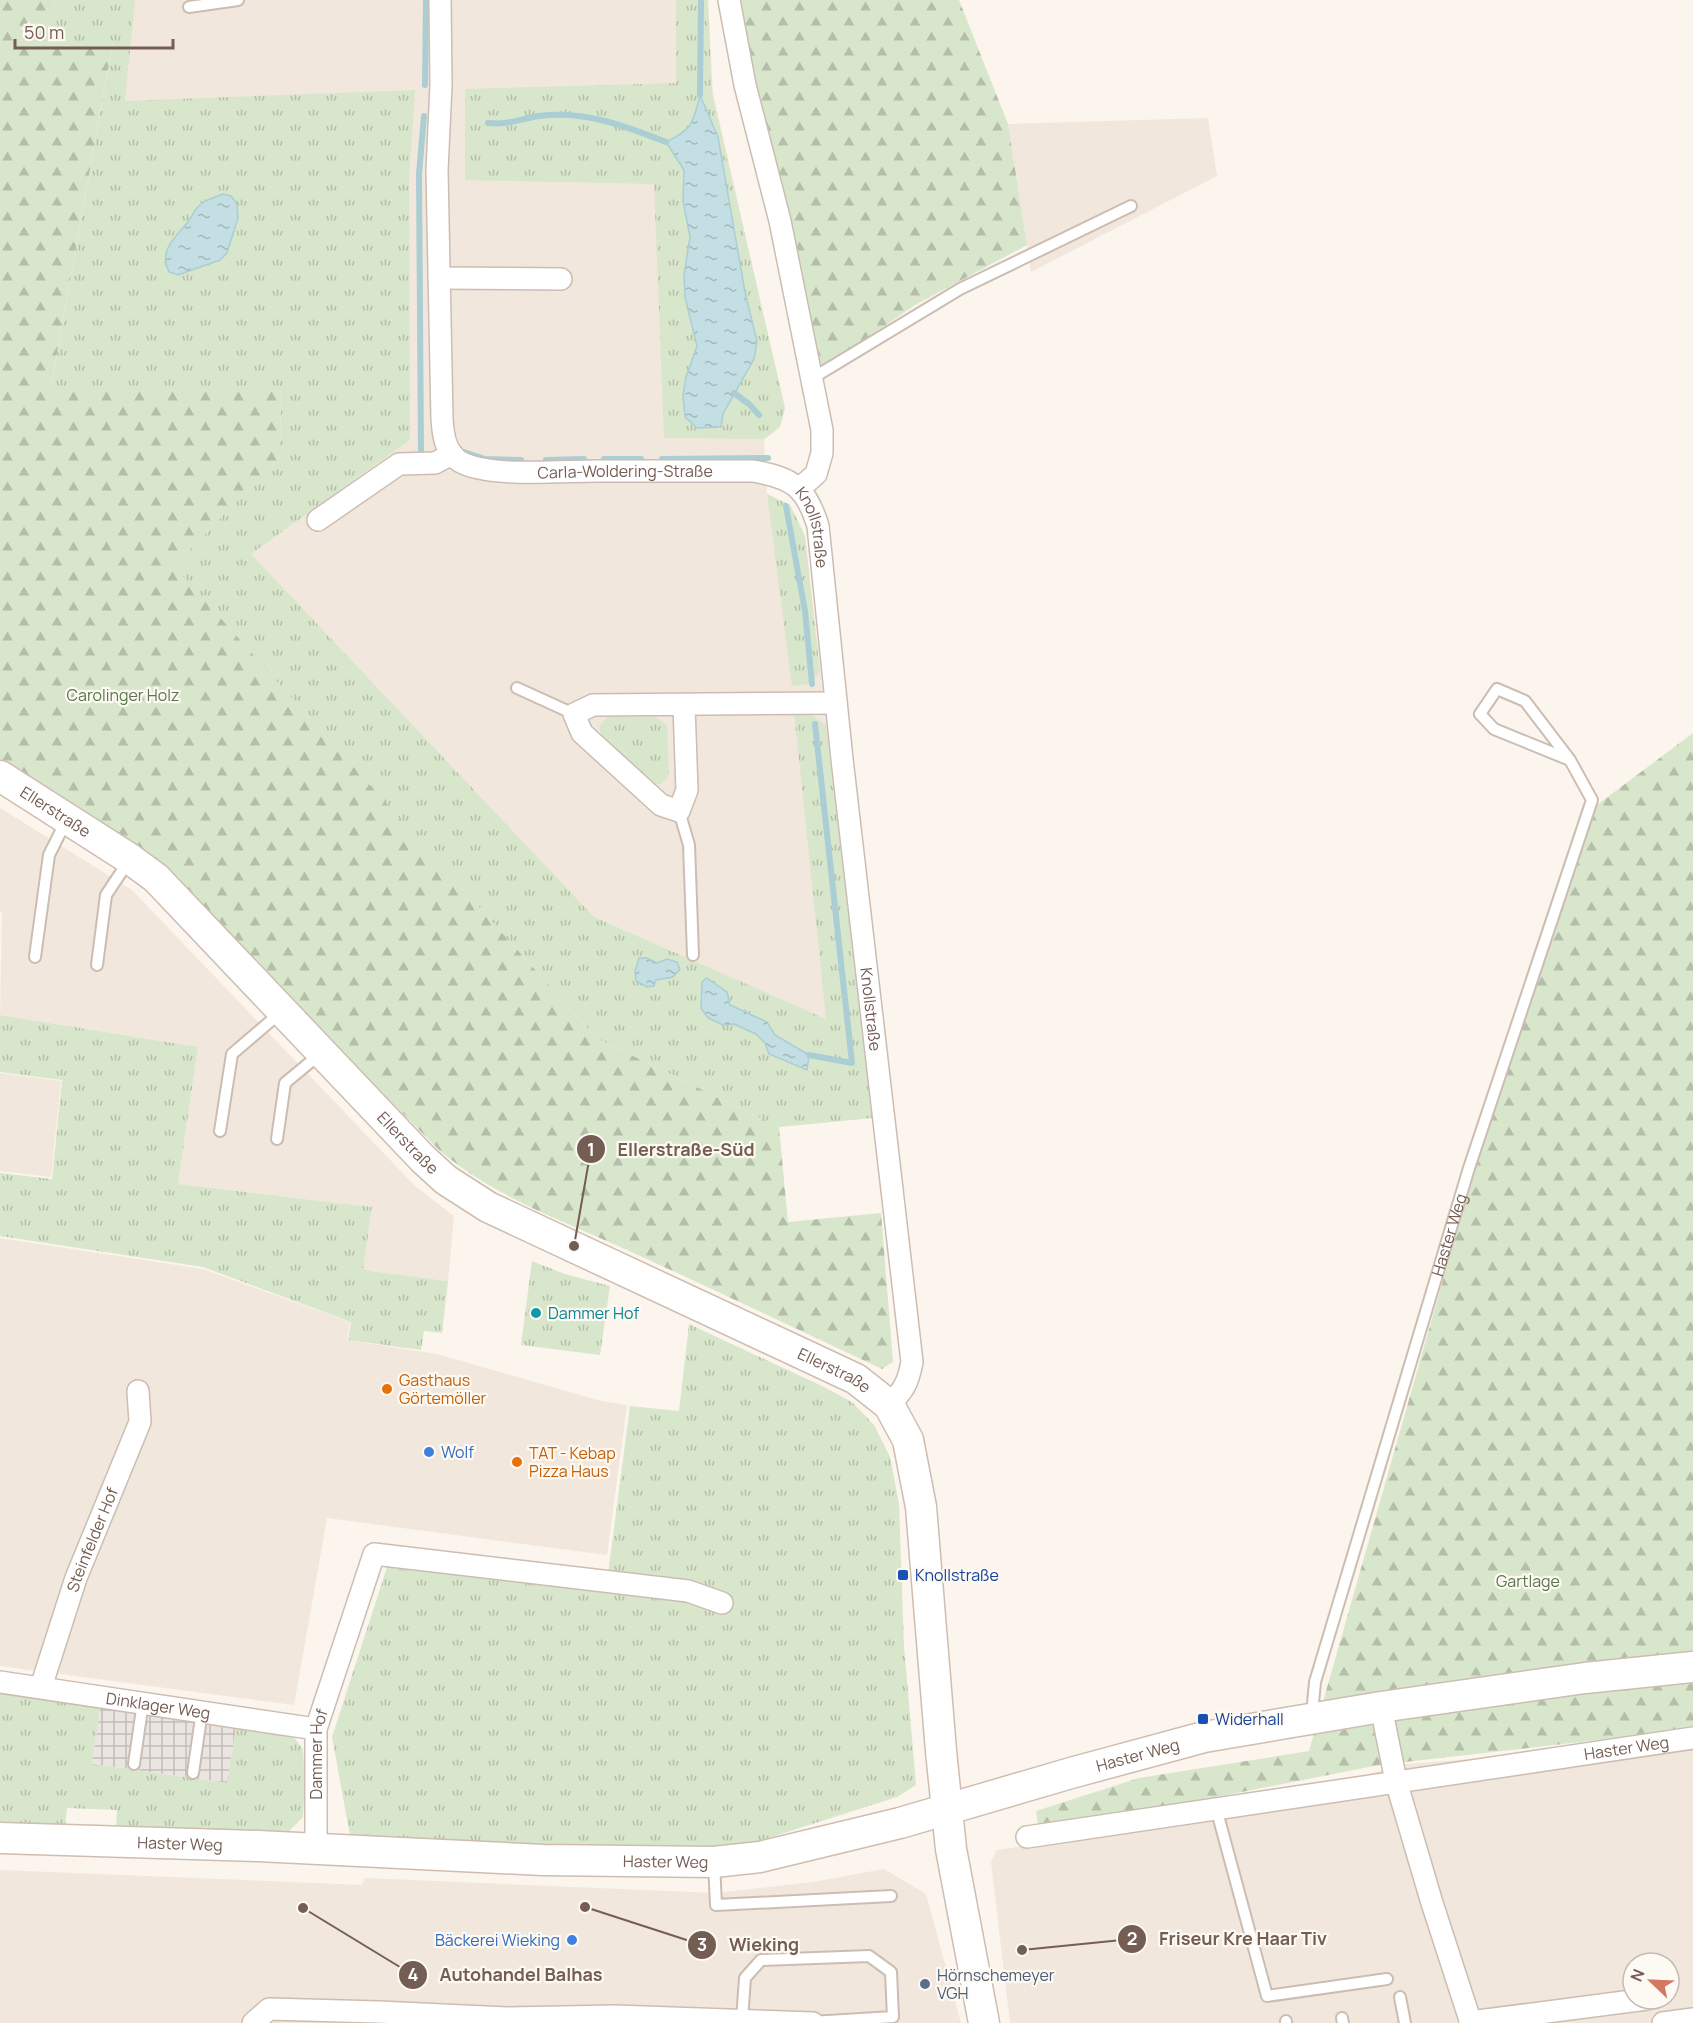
<svg xmlns="http://www.w3.org/2000/svg" width="1693" height="2023" font-family="Manrope,sans-serif">
  <style>
    .residential { fill: #f2e7dc; fill-rule: evenodd }
    .industrial { fill: url(#industrial-grid) }
    .grass { fill: url(#grass-tufts) }
    .forest { fill: url(#forest-firs) }
    .water { fill: url(#water-ripples); stroke: #aaced3; stroke-width: 1.5 }
    .lines { fill: none; stroke-linecap: round; stroke-linejoin: round }
    .stream { stroke: #aaced3; stroke-width: 6 }
    .lane-casing { stroke: #ccbdb3; stroke-width: 14 }
    .street-casing { stroke: #ccbdb3; stroke-width: 24 }
    .secondary-casing { stroke: #cebdb1; stroke-width: 33 }
    .lane { stroke: #fff; stroke-width: 10 }
    .street { stroke: #fff; stroke-width: 21 }
    .secondary { stroke: #fff; stroke-width: 30 }
    .culture-dot { fill: #0f9aa8; stroke: #fdf9f3; stroke-width: 2 }
    .food-dot { fill: #e8710a; stroke: #fdf9f3; stroke-width: 2 }
    .shop-dot { fill: #3f7fe0; stroke: #fdf9f3; stroke-width: 2 }
    .transit-dot { fill: #1a4fb4; stroke: #fdf9f3; stroke-width: 2 }
    .service-dot { fill: #5c6f8a; stroke: #fdf9f3; stroke-width: 2 }
    .labels { text-anchor: middle; dominant-baseline: central; stroke-width: 4.5; stroke-linejoin: round; paint-order: stroke }
    .street-label { font-size: 16px; fill: #745d52; stroke: #fdf9f3 }
    .park-label { font-size: 16px; fill: #59784b; stroke: #fdf9f3 }
    .culture-label { font-size: 16px; fill: #0d838f; stroke: #fdf9f3; text-anchor: start }
    .food-label { font-size: 16px; fill: #c56008; stroke: #fdf9f3; text-anchor: start }
    .shop-label { font-size: 16px; fill: #366cbe; stroke: #fdf9f3; text-anchor: start }
    .transit-label { font-size: 16px; fill: #164399; stroke: #fdf9f3; text-anchor: start }
    .service-label { font-size: 16px; fill: #4e5e75; stroke: #fdf9f3; text-anchor: start }
    .leader { fill: none; stroke: #745d52; stroke-width: 2 }
    .callout-dot { fill: #745d52; stroke: #fdf9f3; stroke-width: 2 }
    .mark-label { font-size: 18px; text-anchor: middle; font-weight: bold; fill: #fff }
    .callout-label { font-size: 18px; text-anchor: middle; font-weight: bold; fill: #745d52; stroke: #fdf9f3; stroke-width: 4.5; stroke-linejoin: round; paint-order: stroke }
  </style>
  <defs>
    <pattern id="industrial-grid" width="8" height="8" patternUnits="userSpaceOnUse" patternTransform="scale(1.5)"><rect width="8" height="8" fill="#ebe5e1"/><path d="M0 4h8M4 0v8" fill="none" stroke="#c3bdb9"/></pattern>
    <pattern id="grass-tufts" width="24" height="20" patternUnits="userSpaceOnUse" patternTransform="scale(1.5)"><rect width="24" height="20" fill="#d8e7cc"/><path d="M3 7l-1-3M5 7V3M7 7l1-3M15 17l-1-3M17 17v-4M19 17l1-3" fill="none" stroke="#b4bea8"/></pattern>
    <pattern id="forest-firs" width="22" height="20" patternUnits="userSpaceOnUse" patternTransform="scale(1.5)"><rect width="22" height="20" fill="#d8e7cc"/><path d="M5 1l3.5 6h-7zM16 11l3.5 6h-7z" fill="#b4bea8"/></pattern>
    <pattern id="water-ripples" width="26" height="14" patternUnits="userSpaceOnUse" patternTransform="scale(1.5)"><rect width="26" height="14" fill="#c3dfe3"/><path d="M2 4q2-2 4 0t4 0M15 11q2-2 4 0t4 0" fill="none" stroke="#a3b8bb"/></pattern>
  </defs>
  <rect width="100%" height="100%" fill="#fbf5ed"/>
  <g class="residential">
    <path d="M55,0H708L713,93L785,408L780,427L764,440L767,494L790,505L805,536L872,1118L779,1127L173,566L280,457L281,387H51L113,42L50,47Z"/>
    <path d="M1208,118L1217,176L1031,272L1008,124Z"/>
    <path d="M0,808L132,890L415,1186L454,1216L448,1281L363,1270L372,1207L178,1184L198,1047L0,1015L2,912L0,911Z"/>
    <path d="M0,1073L61,1081L51,1177L0,1171Z"/>
    <path d="M0,1238L203,1269L350,1322L347,1340L437,1354L601,1401L627,1405L607,1555L327,1518L294,1705L0,1666Z"/>
    <path d="M1693,1742V2023H1010L991,1862L997,1850L1193,1822L1406,1764ZM1633,1963H1669V1999H1633Z"/>
    <path d="M884,1869L926,1894L961,2023H0V1870L362,1885L365,1878L715,1893L813,1882Z"/>
  </g>
  <path class="industrial" d="M101,1703L237,1722L227,1783L92,1764Z"/>
  <g class="grass">
    <path d="M55,0H135L125,101L415,90L409,180L410,440L251,554L594,917L826,1019L794,712L810,713L826,726L872,1118L779,1127L596,1038L173,566L280,457L281,387H51L113,42L50,47Z"/>
    <path d="M676,0H708L712,93L785,408L780,427L764,439L664,438L654,184L465,180V89L676,83Z"/>
    <path d="M767,494L790,505L805,536L820,672L809,684L792,686Z"/>
    <path d="M608,716L655,717L667,725L669,775L661,784H651L602,739L599,726Z"/>
    <path d="M0,1015L198,1047L178,1184L372,1207L363,1270L448,1281L442,1333L424,1331L421,1350L348,1340L351,1322L203,1267L0,1236V1173L52,1179L62,1080L0,1072Z"/>
    <path d="M532,1261L565,1274L610,1286L600,1355L521,1345Z"/>
    <path d="M689,1324L822,1386L852,1402L874,1425L890,1457L899,1504L904,1646L916,1785L897,1797L759,1841L711,1849L655,1851L350,1836L332,1737L389,1561L606,1589L630,1406L679,1411Z"/>
    <path d="M0,1693L101,1703L92,1764L227,1783L237,1722L289,1731L303,1749L305,1782L303,1817L287,1833L116,1829L117,1810L67,1808L65,1827L0,1825Z"/>
  </g>
  <g class="forest">
    <path d="M0,0H55L50,47L113,41L51,386H281L280,457L174,566L596,1038L779,1127L788,1222L881,1213L893,1362L882,1369C797,1329 713,1289 627,1250C562,1220 494,1197 439,1150L147,855L0,761Z"/>
    <path d="M735,0H959L1008,124L1027,245L915,305L819,371Z"/>
    <path d="M1693,733V1729L1379,1765L1039,1832L1036,1811L1139,1778L1309,1751L1449,1259L1512,1044L1597,805Z"/>
  </g>
  <g class="water">
    <path d="M700,95L718,137L745,292L757,341L754,359L723,414L721,427L697,428L685,417L683,396L686,377L697,346L685,297L684,275L690,237L683,201L684,170L666,142C693,129 693,123 700,95Z"/>
    <path d="M223,194L231,196L237,204L238,218L227,253L220,260L178,275L169,272C158,252 175,237 187,223C192,217 195,208 201,204C207,199 216,197 223,194Z"/>
    <path d="M639,958H647L657,963L667,959L677,962L680,969L673,977L656,980L654,986L647,987L636,981L635,971Z"/>
    <path d="M707,978L727,992L730,1005L767,1022L775,1035L809,1055L807,1070L769,1054L765,1043L756,1034L734,1024L723,1025L708,1018L701,1008L702,982Z"/>
  </g>
  <g class="lines">
    <g class="stream">
      <path d="M425,85L426,0"/>
      <path d="M700,95L701,0"/>
      <path d="M488,123C510,125 519,119 539,116C584,110 625,126 666,142"/>
      <path d="M734,393L749,404L759,415"/>
      <path d="M421,452L419,174L424,116"/>
      <path d="M464,452L485,459L521,460"/>
      <path d="M604,459H641"/>
      <path d="M662,459L768,458"/>
      <path d="M546,460L584,459"/>
      <path d="M786,506L805,611L812,684"/>
      <path d="M809,1055L852,1063L815,724"/>
    </g>
    <g class="lane-casing">
      <g id="lane">
        <path d="M189,7L238,0"/>
        <path d="M811,379L960,289L1131,206"/>
        <path d="M517,688L574,714"/>
        <path d="M679,811L689,845L693,955"/>
        <path d="M35,957L49,855L66,821"/>
        <path d="M97,965L106,895L128,862"/>
        <path d="M220,1131L232,1054L280,1013"/>
        <path d="M277,1139L285,1083L320,1054"/>
        <path id="s1" d="M1315,1716L1313,1703L1315,1682L1469,1168L1592,800L1570,760L1494,729L1480,714L1497,689L1525,701L1570,760"/>
        <path d="M134,1764L143,1702"/>
        <path d="M193,1773L202,1711"/>
        <path d="M1216,1808L1267,1996L1387,1979"/>
        <path d="M714,1863L716,1905L891,1896"/>
        <path d="M1400,1997L1405,2023"/>
        <path d="M1342,2018L1343,2023"/>
        <path d="M742,2020L745,1978L761,1960L869,1956L891,1972L893,2017L811,2022"/>
        <path d="M1286,2021V2023"/>
      </g>
    </g>
    <g class="street-casing">
      <g id="street">
        <path id="s2" d="M440,0L441,85L437,170L442,419C443,434 445,452 459,461C486,478 562,471 596,471C648,471 700,471 753,471C793,478 806,487 818,526L842,759L912,1362C908,1383 904,1390 889,1405"/>
        <path d="M729,0L745,85L780,221L822,430V453L816,474L800,488"/>
        <path d="M439,278L561,279"/>
        <path d="M318,520L399,464L435,463L452,454"/>
        <path d="M684,706L687,790L679,811L661,805L582,733L574,714L593,705L836,703"/>
        <path id="s3" d="M0,1682L316,1729"/>
        <path id="s4" d="M41,1687L76,1578L140,1422L138,1391"/>
        <path d="M1381,1707L1396,1781L1432,1903L1471,2023"/>
        <path id="s5" d="M1027,1837L1693,1738"/>
        <path id="s6" d="M316,1848V1729L374,1554L688,1591L722,1603"/>
        <path d="M1470,2022L1647,1999"/>
        <path d="M253,2023L269,2009L379,2012L507,2018L615,2016L813,2023"/>
        <path d="M1663,2023L1693,2019"/>
      </g>
    </g>
    <g class="secondary-casing">
      <g id="secondary">
        <path id="s7" d="M0,776L130,859L156,878L423,1159L446,1180L488,1207L856,1379L889,1405L908,1440L921,1507L941,1751L951,1849L984,2023"/>
        <path id="s8" d="M0,1838L258,1846L543,1860L714,1862L760,1857L900,1823L1071,1773L1204,1737L1381,1707L1585,1678L1693,1667"/>
      </g>
    </g>
    <use href="#lane" class="lane"/>
    <use href="#street" class="street"/>
    <use href="#secondary" class="secondary"/>
  </g>
  <circle class="culture-dot" cx="536" cy="1313" r="6"/>
  <g class="food-dot">
    <circle cx="387" cy="1389" r="6"/>
    <circle cx="517" cy="1462" r="6"/>
  </g>
  <g class="shop-dot">
    <circle cx="429" cy="1452" r="6"/>
    <circle cx="572" cy="1940" r="6"/>
  </g>
  <g class="transit-dot">
    <rect x="897" y="1569" width="12" height="12" rx="3"/>
    <rect x="1197" y="1713" width="12" height="12" rx="3"/>
  </g>
  <circle class="service-dot" cx="925" cy="1984" r="6"/>
  <g class="labels">
    <g class="street-label">
      <text stroke="none"><textPath href="#s2" startOffset="634">Carla-Woldering-Straße</textPath></text>
      <text stroke="none"><textPath href="#s2" startOffset="854">Knollstraße</textPath></text>
      <text stroke="none"><textPath href="#s7" startOffset="66">Ellerstraße</textPath></text>
      <text stroke="none"><textPath href="#s2" startOffset="1340">Knollstraße</textPath></text>
      <text stroke="none"><textPath href="#s7" startOffset="552">Ellerstraße</textPath></text>
      <text stroke="none"><textPath href="#s1" startOffset="501">Haster Weg</textPath></text>
      <text stroke="none"><textPath href="#s7" startOffset="1038">Ellerstraße</textPath></text>
      <text stroke="none"><textPath href="#s4" startOffset="156">Steinfelder Hof</textPath></text>
      <text stroke="none"><textPath href="#s3" startOffset="160">Dinklager Weg</textPath></text>
      <text stroke="none"><textPath href="#s5" startOffset="606">Haster Weg</textPath></text>
      <text stroke="none"><textPath href="#s6" startOffset="94">Dammer Hof</textPath></text>
      <text stroke="none"><textPath href="#s8" startOffset="1152">Haster Weg</textPath></text>
      <text stroke="none"><textPath href="#s8" startOffset="180">Haster Weg</textPath></text>
      <text stroke="none"><textPath href="#s8" startOffset="666">Haster Weg</textPath></text>
    </g>
    <g class="park-label">
      <text x="123" y="695">Carolinger Holz</text>
      <text x="1528" y="1581">Gartlage</text>
    </g>
    <g class="culture-label">
      <text x="548" y="1313">Dammer Hof</text>
    </g>
    <g class="food-label">
      <text x="399" y="1380">Gasthaus<tspan x="399" dy="18">Görtemöller</tspan></text>
      <text x="529" y="1453">TAT - Kebap<tspan x="529" dy="18">Pizza Haus</tspan></text>
    </g>
    <g class="shop-label">
      <text x="441" y="1452">Wolf</text>
      <text x="560" y="1940" text-anchor="end">Bäckerei Wieking</text>
    </g>
    <g class="transit-label">
      <text x="915" y="1575">Knollstraße</text>
      <text x="1215" y="1719">Widerhall</text>
    </g>
    <g class="service-label">
      <text x="937" y="1975">Hörnschemeyer<tspan x="937" dy="18">VGH</tspan></text>
    </g>
  </g>
  <path class="leader" d="M574 1246L591 1149M1022 1950L1132 1939M585 1907L702 1945M303 1908L413 1975"/>
  <g class="callout-dot">
    <circle cx="574" cy="1246" r="6"/>
    <circle cx="1022" cy="1950" r="6"/>
    <circle cx="585" cy="1907" r="6"/>
    <circle cx="303" cy="1908" r="6"/>
    <circle cx="591" cy="1149" r="15"/>
    <circle cx="1132" cy="1939" r="15"/>
    <circle cx="702" cy="1945" r="15"/>
    <circle cx="413" cy="1975" r="15"/>
  </g>
  <g class="mark-label">
    <text x="591" y="1156">1</text>
    <text x="1132" y="1945">2</text>
    <text x="702" y="1951">3</text>
    <text x="413" y="1981">4</text>
  </g>
  <g class="callout-label">
    <text x="686" y="1156">Ellerstraße-Süd</text>
    <text x="1243" y="1945">Friseur Kre Haar Tiv</text>
    <text x="764" y="1951">Wieking</text>
    <text x="521" y="1981">Autohandel Balhas</text>
  </g>
  <g transform="translate(1651 1981) rotate(293)"><circle r="28" fill="#fdf9f3" stroke="#c6bbb3" stroke-width="1.5"/>
  <path d="M0-4.5L10 22L0 15L-10 22Z" fill="#d57861"/>
  <text y="-9" font-size="16" font-weight="bold" text-anchor="middle" fill="#745d52">N</text>
  </g>
  <path d="M15 39v9h158v-9" fill="none" stroke="#745d52" stroke-width="3"/>
  <text x="24" y="39" font-size="18" fill="#745d52" stroke="#fdf9f3" stroke-width="4.5" paint-order="stroke">50 m</text>
</svg>
